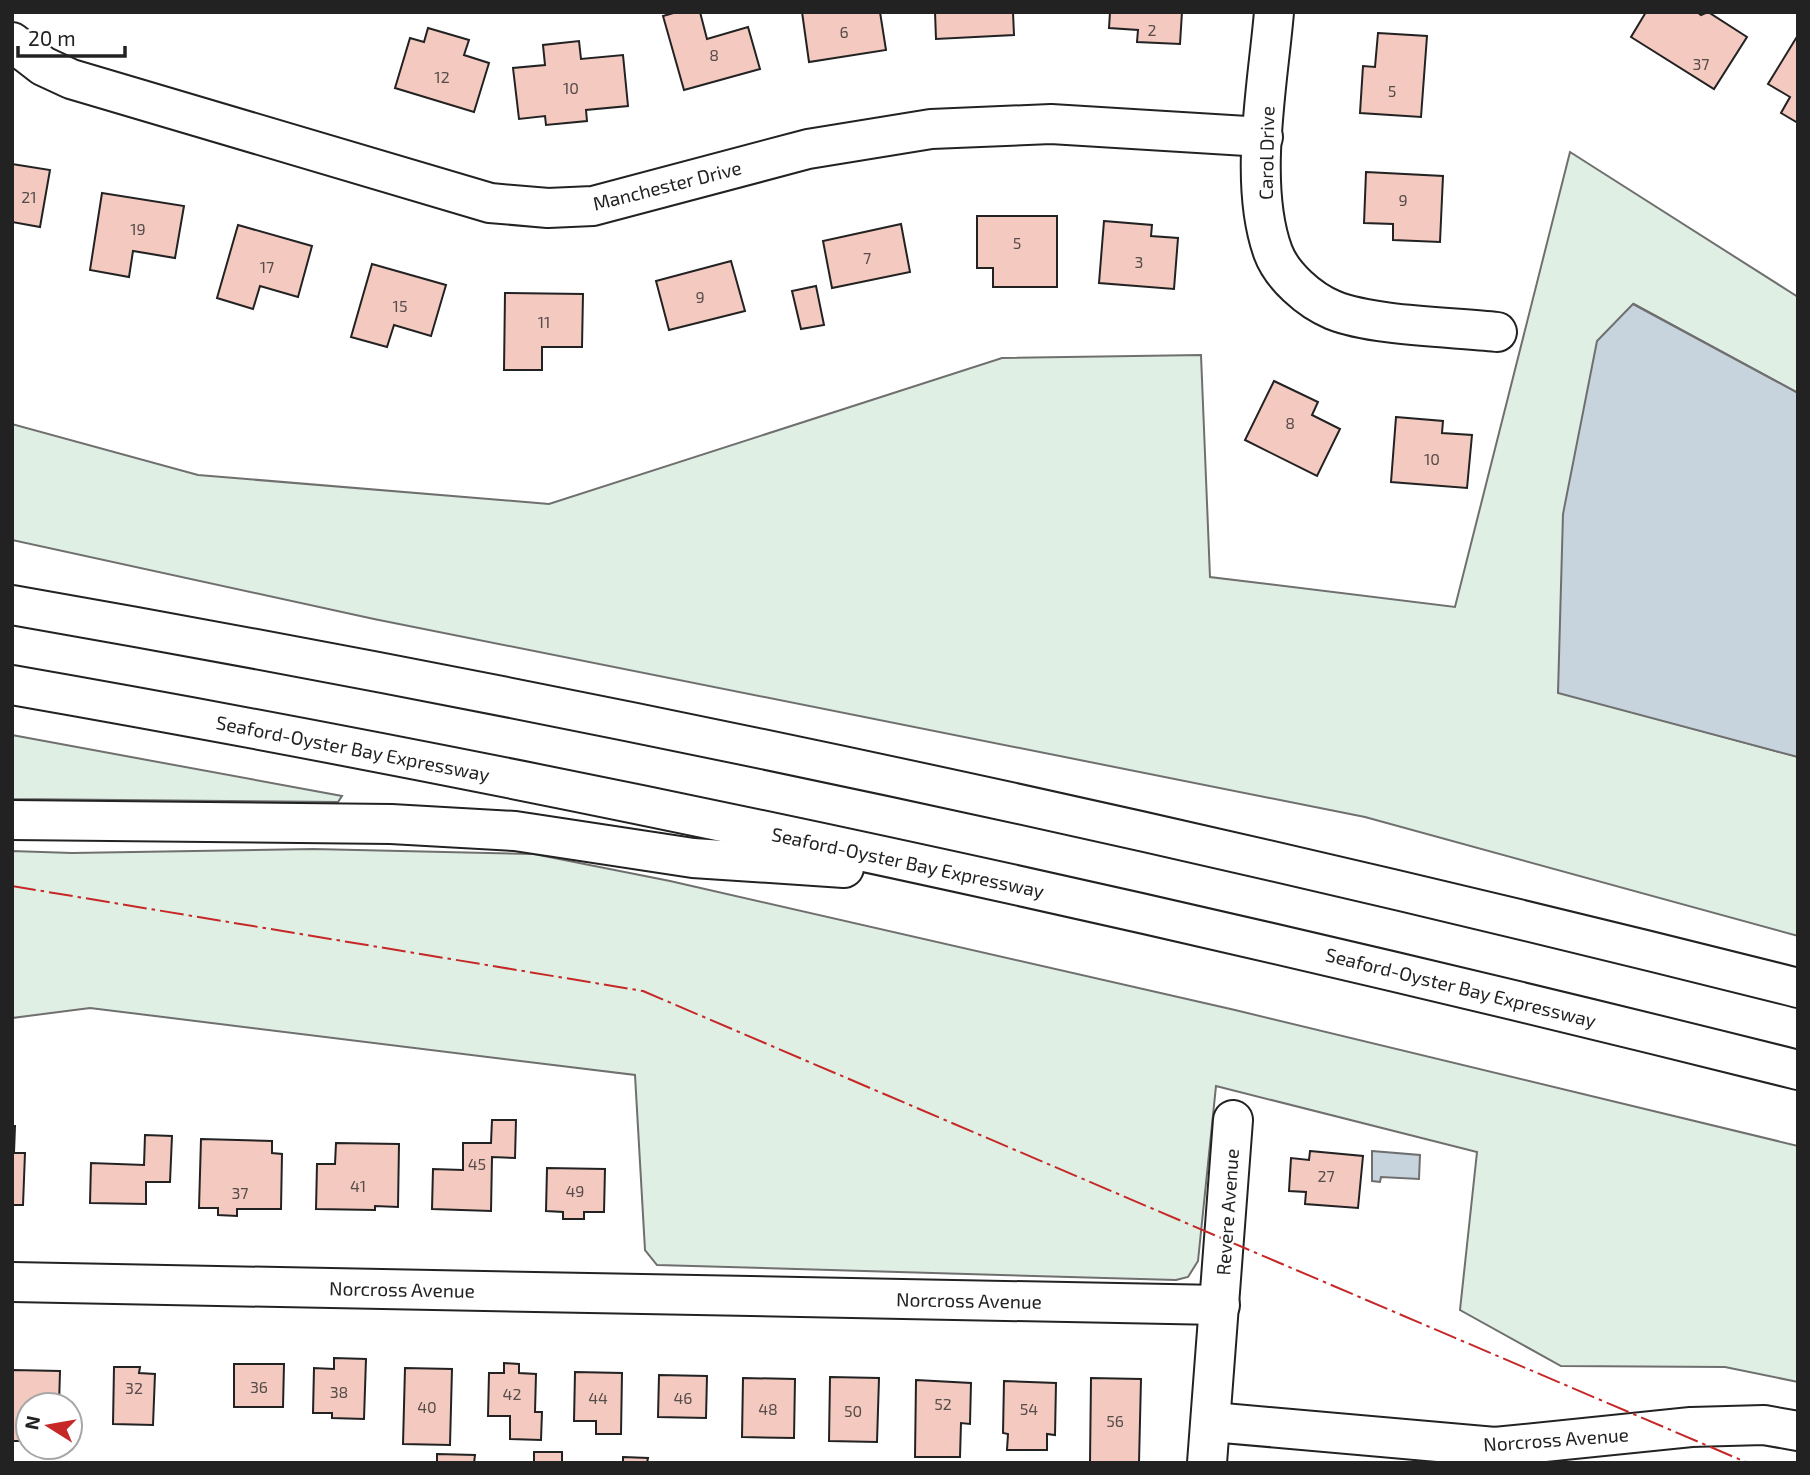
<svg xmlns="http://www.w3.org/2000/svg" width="1810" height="1475" font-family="'Exo 2',sans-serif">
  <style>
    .green { fill: #e0efe3; stroke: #6f6f6f; stroke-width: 2 }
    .water { fill: #c7d3dd; stroke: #6f6f6f; stroke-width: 2 }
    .building { fill: #f3c9c0; stroke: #222; stroke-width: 2 }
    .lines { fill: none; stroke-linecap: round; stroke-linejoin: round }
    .minor-casing { stroke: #222; stroke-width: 42 }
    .highway-casing { stroke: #222; stroke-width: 42 }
    .minor { stroke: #fff; stroke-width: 38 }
    .highway { stroke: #fff; stroke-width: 38 }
    .power { stroke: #c62828; stroke-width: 2; stroke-dasharray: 24 5 3.5 5; stroke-linecap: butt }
    .labels { text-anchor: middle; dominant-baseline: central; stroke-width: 5; stroke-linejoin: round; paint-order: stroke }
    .number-label { font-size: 16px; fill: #564c4a }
    .street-label { font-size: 19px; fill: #222; stroke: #fff }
  </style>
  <rect width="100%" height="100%" fill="#fff"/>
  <g class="green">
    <path d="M1570,152L1798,297V393L1634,304L1558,692L1798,757V936L1365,817L374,619L12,540V424L198,475L549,504L1002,358L1201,355L1210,577L1455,607Z"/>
    <path d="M12,735L342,796L338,802L12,799Z"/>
    <path d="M313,849L534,854L670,881L1235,1010L1798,1146V1382L1725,1367L1561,1366L1460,1310L1477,1152L1216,1086L1198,1261L1188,1277L1176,1280L657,1265L645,1250L635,1075L90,1008L12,1018V851L72,853Z"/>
  </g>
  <g class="water">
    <path d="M1633,304L1798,393V757L1558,693L1563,514L1597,341Z"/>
    <path d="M1372,1151L1420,1155L1419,1179L1381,1177L1380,1182L1372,1181Z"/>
  </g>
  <g class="building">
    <path d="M677,12H700L707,39L748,27L760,69L684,90L663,16Z"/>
    <path d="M802,12H880L886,50L809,62Z"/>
    <path d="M935,12H1013L1014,35L936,39Z"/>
    <path d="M1110,12H1182L1180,44L1137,42L1138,30L1109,28Z"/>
    <path d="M1646,12H1697L1701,15L1708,12L1747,37L1714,89L1631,37Z"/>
    <path d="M428,28L469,40L464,55L489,63L474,112L395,88L410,38L424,42Z"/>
    <path d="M1378,33L1427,36L1421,117L1360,113L1363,66L1375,67Z"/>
    <path d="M1798,35V123L1781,113L1790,97L1768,84Z"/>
    <path d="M579,41L581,59L623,55L628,106L586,110L587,121L546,125L545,116L519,119L513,68L545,65L543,45Z"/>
    <path d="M12,164L50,170L40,227L12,222Z"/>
    <path d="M1366,172L1443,176L1440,242L1393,240V224L1364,223Z"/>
    <path d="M102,193L184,206L175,258L133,251L129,277L90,270Z"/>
    <path d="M977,216H1057V287H993V268H977Z"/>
    <path d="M1104,221L1152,225L1151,236L1178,238L1174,289L1099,283Z"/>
    <path d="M901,224L910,272L832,288L823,241Z"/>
    <path d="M238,225L312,246L298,297L260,286L253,309L217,298Z"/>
    <path d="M731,261L745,311L669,330L656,281Z"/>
    <path d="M372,264L446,285L431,336L394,325L387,347L351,337Z"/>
    <path d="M816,286L824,325L801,329L792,291Z"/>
    <path d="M505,293L583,294L582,347H542V370H504Z"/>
    <path d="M1274,381L1318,402L1312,415L1340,429L1317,476L1245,440Z"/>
    <path d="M1396,417L1443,421L1442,433L1472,435L1467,488L1391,482Z"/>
    <path d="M492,1120H516L515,1158L492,1157L491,1211L432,1209L433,1169L463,1170V1143H491Z"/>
    <path d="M12,1126H15L14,1153H25L23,1205H12Z"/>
    <path d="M145,1135L172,1136L170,1182H146V1204L90,1203L91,1163L144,1165Z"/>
    <path d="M201,1139L272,1141V1153L282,1154L281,1209H237V1216L218,1215V1208H199Z"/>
    <path d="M336,1143L399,1144L398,1207L375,1206V1210L316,1209L317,1164H335Z"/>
    <path d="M1310,1151L1363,1156L1358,1208L1305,1204L1306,1192L1289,1191L1291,1158L1309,1160Z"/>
    <path d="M547,1168L605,1169L604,1212H584V1219H563V1212L546,1211Z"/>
    <path d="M334,1358L366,1359L364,1419L332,1418V1413H313L314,1368L334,1369Z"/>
    <path d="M504,1363L519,1364V1373L536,1374L535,1412H542L541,1440L510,1439V1416H488L489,1373H504Z"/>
    <path d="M234,1364H284L283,1407H234Z"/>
    <path d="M114,1367H140L139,1373L155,1374L153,1425L113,1424Z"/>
    <path d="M405,1368L452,1369L450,1445L403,1444Z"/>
    <path d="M13,1370L60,1371L59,1405H28V1441H12Z"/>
    <path d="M575,1372L622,1373L621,1434H596V1421H574Z"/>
    <path d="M659,1375L707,1376L706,1418L658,1417Z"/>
    <path d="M830,1377L879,1378L877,1442L829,1441Z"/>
    <path d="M743,1378L795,1379L794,1438L742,1437Z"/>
    <path d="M1091,1378L1141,1379L1139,1463L1090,1462Z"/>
    <path d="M916,1380L971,1383L970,1424L961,1423L960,1457H915Z"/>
    <path d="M1004,1381L1056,1383L1055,1435L1047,1434V1450H1007L1008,1434L1003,1433Z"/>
    <rect x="534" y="1452" width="28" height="11"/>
    <path d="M437,1454L475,1455L474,1463H437Z"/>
    <path d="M623,1457L648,1458L647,1463H623Z"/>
  </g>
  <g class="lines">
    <g class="minor-casing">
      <g id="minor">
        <path d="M1274,12C1268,84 1248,183 1273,252C1282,276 1309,300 1333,310C1372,326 1452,327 1497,332"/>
        <path d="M12,42L43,66L71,79L490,203L548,208L593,206L808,149L931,129L1051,124L1263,137"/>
        <path d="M12,1282L1220,1305"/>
        <path d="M1212,1422L1495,1447L1691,1427L1764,1425L1798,1431"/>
        <path d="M1207,1463L1233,1120"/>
      </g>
    </g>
    <g class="highway-casing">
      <g id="highway">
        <path d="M12,605C613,710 1207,839 1798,988"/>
        <path d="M12,685C612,790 1207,922 1798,1070"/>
        <path d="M12,820L391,824L515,831L693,858L844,868"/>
      </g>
    </g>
    <use href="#minor" class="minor"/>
    <use href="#highway" class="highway"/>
    <path class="power" d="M12,886L643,991L1748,1463"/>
  </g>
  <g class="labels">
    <g class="number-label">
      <text x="1152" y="29">2</text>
      <text x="844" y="31">6</text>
      <text x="714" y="54">8</text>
      <text x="1701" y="63">37</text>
      <text x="442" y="76">12</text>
      <text x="571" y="87">10</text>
      <text x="1392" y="90">5</text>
      <text x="29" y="196">21</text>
      <text x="1403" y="199">9</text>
      <text x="138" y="228">19</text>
      <text x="1017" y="242">5</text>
      <text x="867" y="257">7</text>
      <text x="1139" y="261">3</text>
      <text x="267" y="266">17</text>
      <text x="700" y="296">9</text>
      <text x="400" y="305">15</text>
      <text x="544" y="321">11</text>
      <text x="1290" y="422">8</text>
      <text x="1432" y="458">10</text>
      <text x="477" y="1163">45</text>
      <text x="1326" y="1175">27</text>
      <text x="358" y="1185">41</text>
      <text x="575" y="1190">49</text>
      <text x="240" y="1192">37</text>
      <text x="259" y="1386">36</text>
      <text x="134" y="1387">32</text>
      <text x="339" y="1391">38</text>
      <text x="512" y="1393">42</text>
      <text x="598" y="1397">44</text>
      <text x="683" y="1397">46</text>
      <text x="943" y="1403">52</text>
      <text x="427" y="1406">40</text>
      <text x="768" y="1408">48</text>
      <text x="1029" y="1408">54</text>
      <text x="853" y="1410">50</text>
      <text x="1115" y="1420">56</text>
    </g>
    <g class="street-label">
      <text transform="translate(1266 153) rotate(-89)">Carol Drive</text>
      <text transform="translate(667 185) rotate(-14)">Manchester Drive</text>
      <text transform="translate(353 748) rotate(11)">Seaford-Oyster Bay Expressway</text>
      <text transform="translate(908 862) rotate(12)">Seaford-Oyster Bay Expressway</text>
      <text transform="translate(1461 987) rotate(14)">Seaford-Oyster Bay Expressway</text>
      <text transform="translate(1227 1212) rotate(-86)">Revere Avenue</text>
      <text transform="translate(402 1289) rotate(1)">Norcross Avenue</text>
      <text transform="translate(969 1300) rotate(1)">Norcross Avenue</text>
      <text transform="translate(1556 1439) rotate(-4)">Norcross Avenue</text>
    </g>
  </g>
  <rect width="1810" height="1475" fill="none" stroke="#222222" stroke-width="28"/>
  <g transform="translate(49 1426) rotate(281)"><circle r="33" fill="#ffffff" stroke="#a7a7a7" stroke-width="2"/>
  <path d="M0-5L12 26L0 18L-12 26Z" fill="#c62828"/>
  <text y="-10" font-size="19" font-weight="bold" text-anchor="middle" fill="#222222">N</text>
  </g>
  <path d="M18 46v10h107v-10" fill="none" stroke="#222222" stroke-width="3.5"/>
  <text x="28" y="46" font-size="21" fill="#222222" stroke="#ffffff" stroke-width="5" paint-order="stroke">20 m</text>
</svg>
